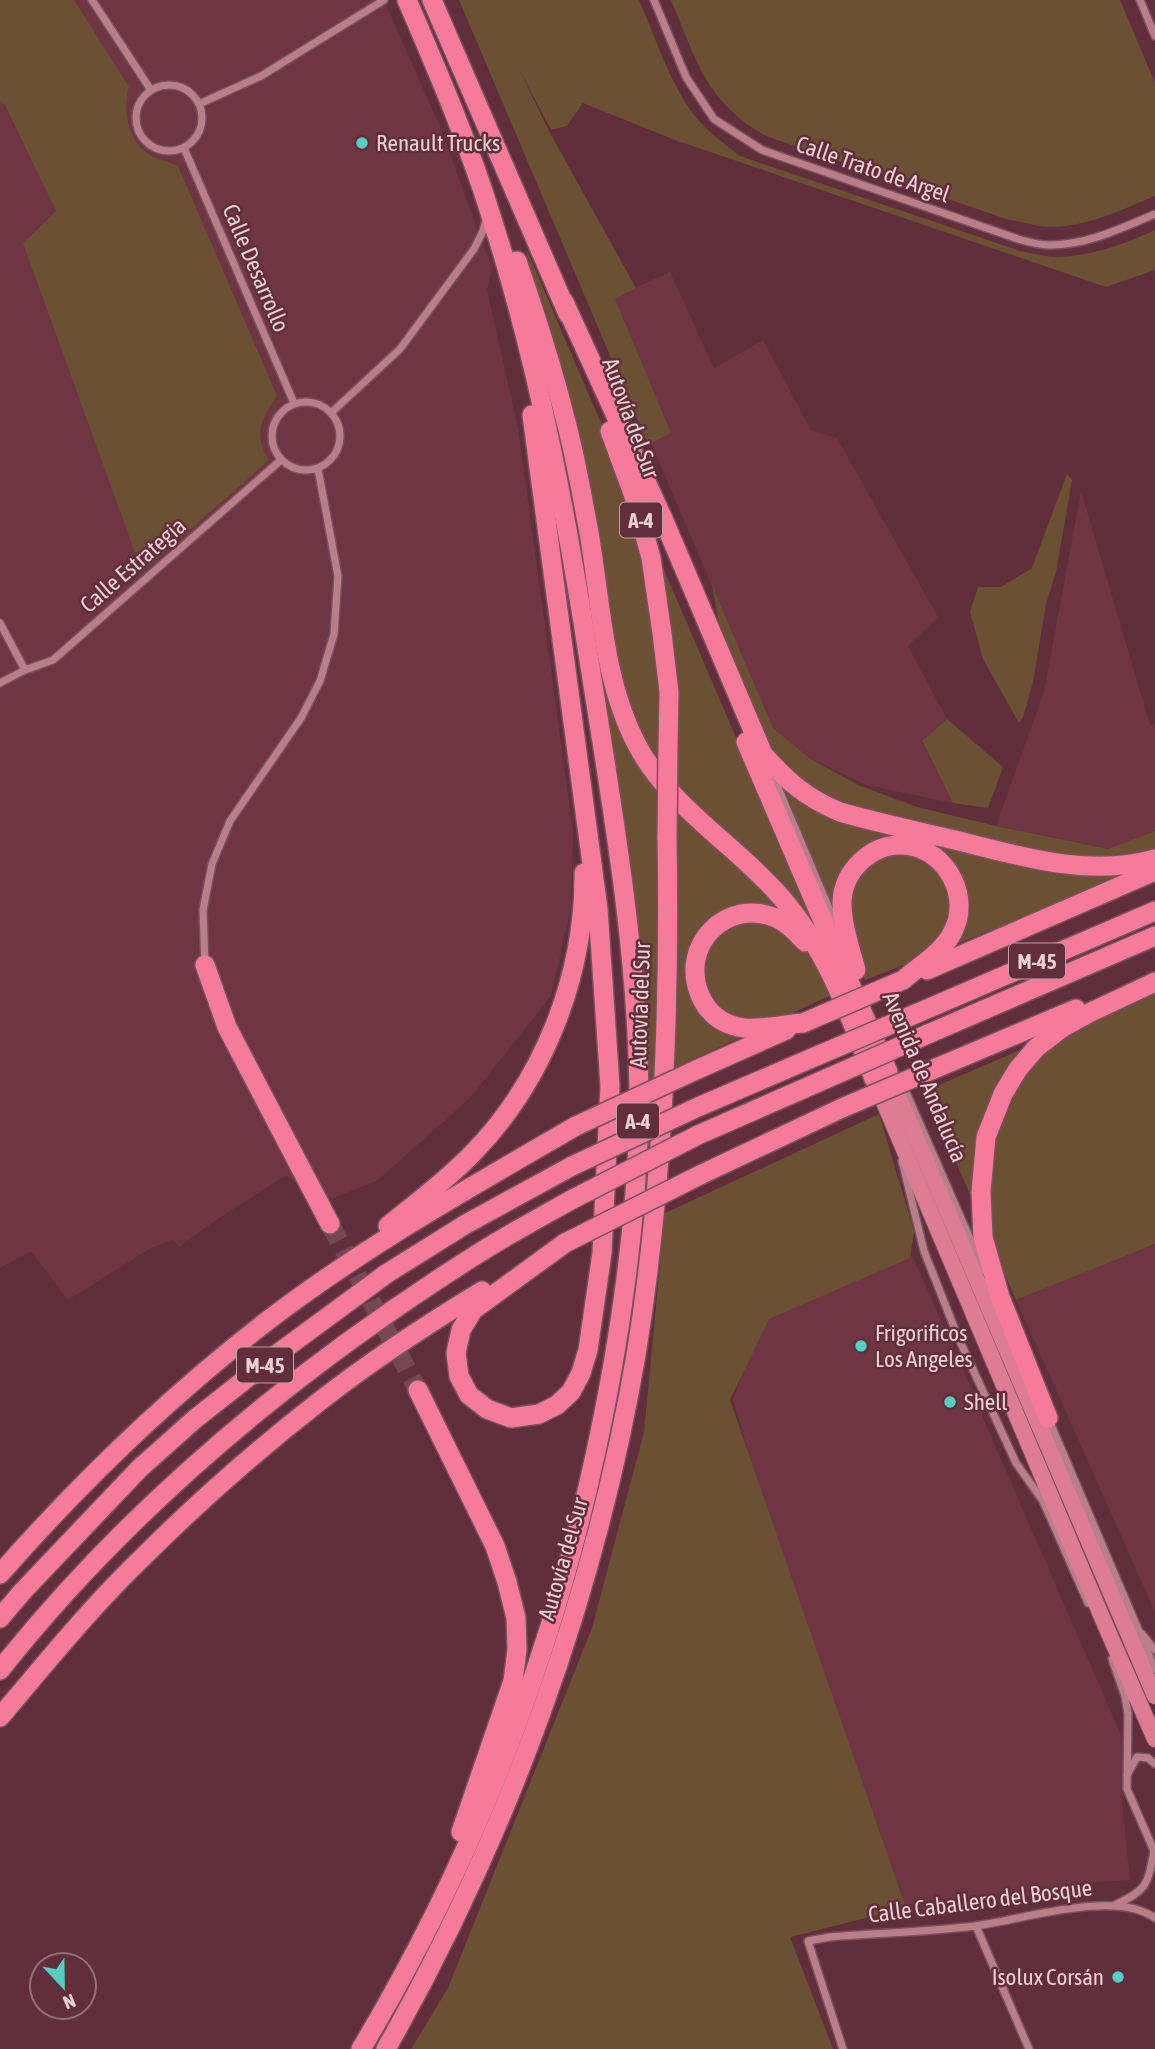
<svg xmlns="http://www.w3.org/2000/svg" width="1155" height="2049" font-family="'Asap Condensed',sans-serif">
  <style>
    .built { fill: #6e3543 }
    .green { fill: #6c5034 }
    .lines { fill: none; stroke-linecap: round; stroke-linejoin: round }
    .highway-tunnel { stroke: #754752; stroke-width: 19; stroke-dasharray: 19 10; stroke-linecap: butt }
    .street-casing { stroke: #79505b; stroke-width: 10 }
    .primary-casing { stroke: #79505b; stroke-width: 18 }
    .highway-casing { stroke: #79505b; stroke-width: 22 }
    .street { stroke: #b87f8a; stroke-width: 7 }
    .primary { stroke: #dd7c93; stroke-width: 16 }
    .highway { stroke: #f67a99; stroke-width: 19 }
    .highway-bridge-casing { stroke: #79505b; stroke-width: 22; stroke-linecap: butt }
    .highway-bridge { stroke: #f67a99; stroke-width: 19 }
    .poi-dot { fill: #57cec1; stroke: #602f3b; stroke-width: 2.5 }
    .labels { text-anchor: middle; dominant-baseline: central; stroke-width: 5; stroke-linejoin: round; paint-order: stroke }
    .shield { fill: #602f3b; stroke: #c39ea5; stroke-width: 2 }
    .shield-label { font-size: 21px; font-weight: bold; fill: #edced3 }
    .poi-label { font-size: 23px; fill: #edced3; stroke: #602f3b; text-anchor: start }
    .street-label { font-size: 23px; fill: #edced3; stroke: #602f3b }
  </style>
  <rect width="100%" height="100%" fill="#602f3b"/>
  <g class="built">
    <path d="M0,0H384L441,129L492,269L487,290L518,428L573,831L571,907L551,996L470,1098L378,1180L332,1199L285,1176L219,1218L179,1247L173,1240L151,1248L68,1300L31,1251L0,1268Z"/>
    <path d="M670,272L714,368L763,340L811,430L837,438L938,617L908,646L947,719L922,742L953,803L866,785L809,758L773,729L651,443L612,298Z"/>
    <path d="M1081,491L1150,725L1155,724V831L1109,849L996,826L1044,692Z"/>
    <path d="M1155,1244V1612L1016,1300Z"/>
    <path d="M912,1255L983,1415L982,1416L1125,1744L1122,1802L1130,1880L1075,1884L976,1908L899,1910L815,1684L733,1399L766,1313Z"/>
  </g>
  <g class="green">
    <path d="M0,0H74L129,87C122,110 128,143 152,156C160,160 170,162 178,166L277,396C261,419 253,435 269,460L142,572L23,243L56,211L5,105L0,103Z"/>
    <path d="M459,0H639C655,37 670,83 694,115C707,131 723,143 740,156L1020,251C1031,253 1042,256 1053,257C1089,257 1123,245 1155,230V270L1106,287L675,140L583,103L567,126L551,130L518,67L550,133L636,288L615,299L671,433L648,445Z"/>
    <path d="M671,0H1120L1155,83V196C1118,211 1080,231 1039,226C1028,224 1017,221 1006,219L766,136C705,101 697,61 671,0Z"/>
    <path d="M525,246L844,989L644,1082L592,639L572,416Z"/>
    <path d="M1067,474L1072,480L1056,572L1046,604L1033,682L1023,717L1019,723L983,659L970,612L978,587H1001L1032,568Z"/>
    <path d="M712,585L773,728L809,758L858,785L917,807L996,826L1108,849L1155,831V861L1017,920L865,980L797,823L740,681L719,623Z"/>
    <path d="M947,719L1003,767L988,808L953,803L922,741Z"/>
    <path d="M1155,992V1244L1016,1300L925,1091Z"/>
    <path d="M879,1114L914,1231L910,1258L769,1319L730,1400L906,1908L790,1937L833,2049H411L448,1988L592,1628L644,1432L665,1213Z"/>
  </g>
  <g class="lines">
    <path class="highway-tunnel" d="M330,1224L418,1390"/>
    <g class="street-casing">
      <g id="street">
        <path d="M92,0L151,90"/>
        <path d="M654,0L686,77L714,119L762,150L1018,239C1028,242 1039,245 1050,245C1087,245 1122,228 1155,214"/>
        <path d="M1140,0L1155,36"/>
        <circle cx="169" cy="118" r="33"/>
        <path d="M199,104L261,76L384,0"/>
        <path d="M184,148L294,403"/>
        <circle cx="306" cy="436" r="34"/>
        <path d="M332,412L400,349L474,249L483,231L487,217"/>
        <path d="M0,623L25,670"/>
        <path d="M0,683L25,670L53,660L281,460"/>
        <path d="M772,773L837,927"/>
        <path d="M205,965L203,910L212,864L230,821L301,718L320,681L334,634L338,576L318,469"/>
        <path d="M902,1083L984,1271"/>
        <path d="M902,1161L924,1251L958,1337L1016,1463L1043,1501L1088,1603"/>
        <path d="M1049,1420L1155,1669"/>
        <path d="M1142,1634L1155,1650"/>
        <path d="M1112,1659L1125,1696L1128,1714L1127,1789L1155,1853"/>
        <path d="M1127,1775L1137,1757L1148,1758L1155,1764"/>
        <path d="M1115,1905C1148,1889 1147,1886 1154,1851"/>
        <path d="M976,1926L1029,2049"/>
        <path d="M843,2049L808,1941L830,1937C878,1933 927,1932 975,1926C1021,1920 1115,1889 1155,1918"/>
      </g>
    </g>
    <g class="primary-casing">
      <g id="primary">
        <path d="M890,1077L1155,1696"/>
        <path d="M875,1081L1104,1622L1155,1739"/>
      </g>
    </g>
    <g class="highway-casing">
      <g id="highway">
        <path d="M432,0L568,314"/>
        <path d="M517,261C535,313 552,365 565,418C575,454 581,491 588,527C601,598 602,677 636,743C669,807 734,843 780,896C826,948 850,1015 874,1079"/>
        <path d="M564,302L664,521L763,754C787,781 806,798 840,812C878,823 917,831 955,840C1020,856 1089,878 1155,859"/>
        <path d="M532,415L598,909L610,1086L602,1253L588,1350L581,1373L571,1392L557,1405L539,1414L511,1418L487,1409L469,1395L459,1376L456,1353L461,1330L473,1310L565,1243"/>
        <path d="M610,431L635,499L651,558L662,633L669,692L668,748"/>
        <path d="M746,742L888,1072"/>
        <path d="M205,965L227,1027L330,1224"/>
        <path d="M856,970C850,948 842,925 842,902C843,871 871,844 902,845C942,846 970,891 955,927C945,952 922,963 903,980"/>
        <path d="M927,970L1155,871"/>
        <path d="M920,1012L1155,911"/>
        <path d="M803,1023C787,1024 760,1030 744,1028C722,1025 708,1014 700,995C679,945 727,897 776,918C787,923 797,933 805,942"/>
        <path d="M928,1034L1155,936"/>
        <path d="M941,1066L1076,1009"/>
        <path d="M696,1070L786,1030"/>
        <path d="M698,1107L819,1055"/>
        <path d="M698,1135L828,1078"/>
        <path d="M700,1175L842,1108"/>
        <path d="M388,1226C416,1203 447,1180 473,1153C544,1080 585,975 584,873"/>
        <path d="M418,1390L495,1546L507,1582L516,1618L517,1650L513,1681L461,1832"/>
        <path d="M1048,1418L1000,1297L983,1237L981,1192L986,1137L1003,1094L1018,1069L1036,1048L1062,1028L1091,1012L1155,982"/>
        <path d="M0,1574C79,1484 167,1399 262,1325C360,1249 469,1188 576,1126"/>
        <path d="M0,1618L23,1591L140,1468L195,1419L280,1352L386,1274L466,1224L572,1166"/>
        <path d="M0,1670C132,1504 300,1366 479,1253C509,1234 541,1217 571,1200"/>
        <path d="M0,1717C46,1663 90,1608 141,1559C197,1503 257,1450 320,1401C371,1361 426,1325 482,1291"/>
        <path d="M361,2049C485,1842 567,1618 610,1381C626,1293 637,1204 639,1115C640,969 615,823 592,679C568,524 540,369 492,219C469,144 438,72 407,0"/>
        <path d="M386,2049C508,1834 594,1599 636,1355C664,1185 670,1009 667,837"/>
      </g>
    </g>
    <use href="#street" class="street"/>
    <use href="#primary" class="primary"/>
    <use href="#highway" class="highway"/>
    <g class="highway-bridge-casing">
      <g id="highway-bridge">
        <path d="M667,837L668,748"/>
        <path d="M803,1023L903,980"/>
        <path d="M819,1055L920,1012"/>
        <path d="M828,1078L928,1034"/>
        <path d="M842,1108L941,1066"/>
        <path d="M576,1126L696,1070"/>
        <path d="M572,1166L698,1107"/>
        <path d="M571,1200L698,1135"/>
        <path d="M565,1243L700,1175"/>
      </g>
    </g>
    <use href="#highway-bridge" class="highway-bridge"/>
  </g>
  <g class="poi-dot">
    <circle cx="362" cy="143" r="7"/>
    <circle cx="861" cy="1346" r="7"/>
    <circle cx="950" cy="1402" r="7"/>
    <circle cx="1118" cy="1977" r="7"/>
  </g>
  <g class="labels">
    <g class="shield">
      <rect x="620" y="502.5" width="42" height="35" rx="5"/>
      <rect x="1009" y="943.5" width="56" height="35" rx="5"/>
      <rect x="617" y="1103.5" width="42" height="35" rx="5"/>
      <rect x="237" y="1347.5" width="56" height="35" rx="5"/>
    </g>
    <g class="shield-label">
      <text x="641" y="520">A-4</text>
      <text x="1037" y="961">M-45</text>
      <text x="638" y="1121">A-4</text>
      <text x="265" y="1365">M-45</text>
    </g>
    <g class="poi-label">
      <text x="376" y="143">Renault Trucks</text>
      <text x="875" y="1333">Frigorificos<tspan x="875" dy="26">Los Angeles</tspan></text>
      <text x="964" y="1402">Shell</text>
      <text x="1104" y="1977" text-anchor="end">Isolux Corsán</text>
    </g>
    <g class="street-label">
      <text transform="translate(873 169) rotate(19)">Calle Trato de Argel</text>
      <text transform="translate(256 268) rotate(67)">Calle Desarrollo</text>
      <text transform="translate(631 418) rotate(70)">Autovía del Sur</text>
      <text transform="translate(133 565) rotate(-41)">Calle Estrategia</text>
      <text transform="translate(640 1005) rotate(-88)">Autovía del Sur</text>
      <text transform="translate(925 1077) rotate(67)">Avenida de Andalucía</text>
      <text transform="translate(563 1559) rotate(-74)">Autovía del Sur</text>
      <text transform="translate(980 1901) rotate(-7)">Calle Caballero del Bosque</text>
    </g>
  </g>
  <g transform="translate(63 1986) rotate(158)"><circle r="33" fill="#602f3b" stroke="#986f78" stroke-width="2"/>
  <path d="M0-5L12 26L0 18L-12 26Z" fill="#57cec1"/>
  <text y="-10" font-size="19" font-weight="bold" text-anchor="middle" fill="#edced3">N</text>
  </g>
</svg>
